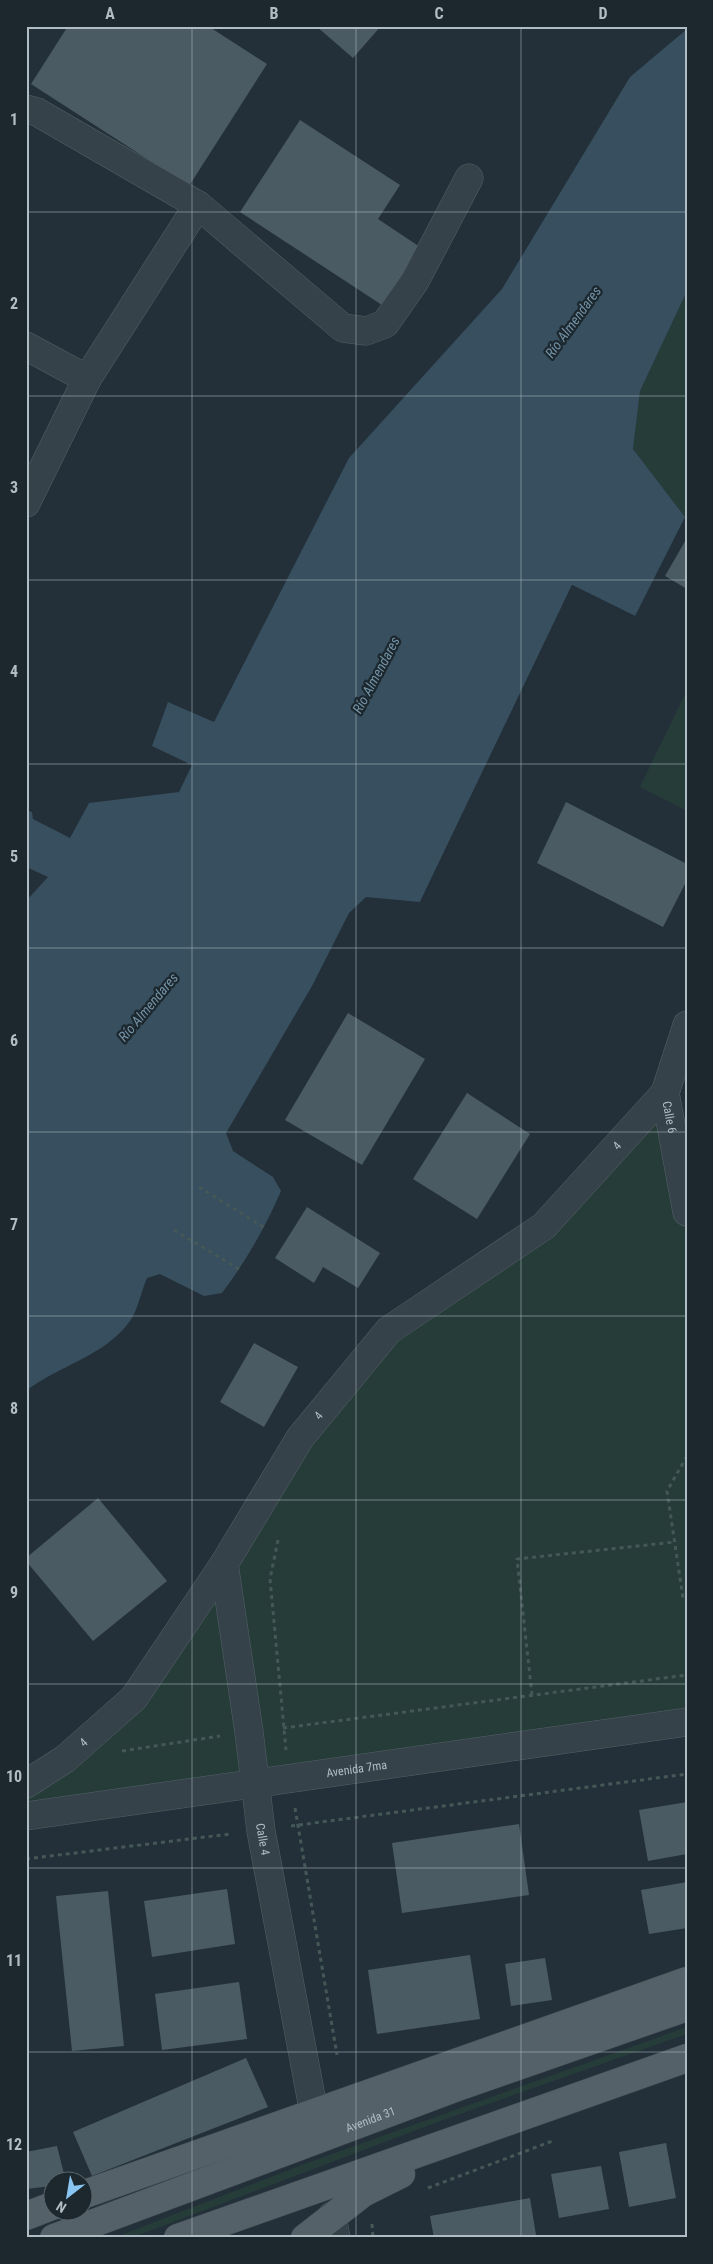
<svg xmlns="http://www.w3.org/2000/svg" width="713" height="2264" font-family="'Roboto Condensed',sans-serif">
  <style>
    .green { fill: #263c39 }
    .water { fill: #374f5e }
    .pier { fill: #233039 }
    .building { fill: #4b5b64 }
    .lines { fill: none; stroke-linecap: round; stroke-linejoin: round }
    .minor-casing { stroke: #546067; stroke-width: 29 }
    .major-casing { stroke: #404b52; stroke-width: 29 }
    .path { stroke: #455857; stroke-width: 3; stroke-dasharray: 4 4; stroke-linecap: butt }
    .minor { stroke: #364249; stroke-width: 28 }
    .major { stroke: #546169; stroke-width: 28 }
    .grid { fill: none; stroke: #b1bdc5; stroke-width: 1; stroke-opacity: 0.55 }
    .labels { text-anchor: middle; dominant-baseline: central; stroke-width: 4.5; stroke-linejoin: round; paint-order: stroke }
    .street-label { font-size: 12px; fill: #b1bdc5; stroke: #1c272e }
    .water-label { font-size: 14px; font-style: italic; fill: #7393a7; stroke: #1c272e }
    .neatline { fill: none; stroke: #b1bdc5; stroke-width: 2 }
    .grid-label { font-size: 16px; text-anchor: middle; font-weight: bold; fill: #b1bdc5 }
  </style>
  <rect width="100%" height="100%" fill="#233039"/>
  <g class="green">
    <path d="M687,291V516L685,517L633,449L640,391Z"/>
    <path d="M687,690V811L640,787Z"/>
    <path d="M665,1093L687,1212V1722L26,1816V1784L134,1698L389,1330L544,1226Z"/>
    <path d="M687,2027V2034L443,2120L131,2238H113L307,2163Z"/>
  </g>
  <path class="water" d="M687,29V291L640,391L633,449L685,517L635,616L572,585L420,902L366,897L349,913L312,986L226,1133L233,1151L273,1177L281,1191C265,1228 246,1261 222,1293L204,1296L160,1274L147,1278C141,1291 138,1310 130,1321C104,1357 59,1365 26,1391V901L48,877L26,867V810L32,812L33,819L70,838L89,803L179,792L192,765L152,746L168,702L214,722L349,458L502,289L630,77Z"/>
  <path class="pier" d="M572,585L637,617L634,618L573,588L422,903L420,902Z"/>
  <g class="building">
    <path d="M68,26H208L267,64L189,186L31,84Z"/>
    <path d="M316,26H381L353,58Z"/>
    <path d="M300,120L400,185L378,219L423,249L385,307L240,212Z"/>
    <path d="M687,538V589L665,576Z"/>
    <path d="M566,802L687,864V880L663,927L537,863Z"/>
    <path d="M348,1013L425,1059L362,1165L285,1120Z"/>
    <path d="M467,1093L530,1134L477,1219L413,1179Z"/>
    <path d="M307,1207L380,1253L358,1288L323,1267L314,1283L275,1258Z"/>
    <path d="M254,1343L298,1367L264,1427L220,1402Z"/>
    <path d="M98,1498L167,1581L93,1641L26,1561V1558Z"/>
    <path d="M687,1802V1854L648,1861L639,1810Z"/>
    <path d="M519,1824L529,1895L402,1913L392,1843Z"/>
    <path d="M687,1882V1928L649,1934L641,1890Z"/>
    <path d="M227,1889L235,1944L152,1957L144,1901Z"/>
    <path d="M108,1891L124,2046L72,2051L56,1896Z"/>
    <path d="M470,1955L480,2019L377,2034L368,1970Z"/>
    <path d="M545,1958L552,2000L511,2006L505,1964Z"/>
    <path d="M239,1982L247,2039L162,2050L155,1994Z"/>
    <path d="M246,2058L268,2107L92,2176L73,2132Z"/>
    <path d="M666,2143L676,2198L629,2207L619,2152Z"/>
    <path d="M57,2146L66,2182H52V2186L26,2189V2152Z"/>
    <path d="M601,2166L609,2209L559,2218L551,2174Z"/>
    <path d="M530,2198L536,2235L519,2238H434L430,2216Z"/>
  </g>
  <g class="lines">
    <g class="minor-casing">
      <g id="minor">
        <path d="M26,109L37,112L198,205L343,328L366,331L385,324L415,281L469,178"/>
        <path d="M26,346L87,379L26,503"/>
        <path d="M87,379L198,205"/>
        <path id="s1" d="M687,1025L665,1093L687,1212"/>
        <path id="s2" d="M224,1564L249,1732L261,1831L314,2113"/>
        <path id="s3" d="M26,1784L65,1759L134,1698L224,1564L300,1438L389,1330L544,1226L665,1093"/>
        <path id="s4" d="M26,1816L687,1722"/>
        <path d="M332,2216L336,2238"/>
      </g>
    </g>
    <g class="major-casing">
      <g id="major">
        <path d="M82,2195L687,1981"/>
        <path d="M26,2216L52,2206"/>
        <path id="s5" d="M54,2238L463,2085L687,2007"/>
        <path d="M178,2238L687,2058"/>
        <path d="M305,2238L363,2193L401,2174"/>
      </g>
    </g>
    <g class="path">
      <path d="M199,1187L265,1228"/>
      <path d="M174,1230L239,1269"/>
      <path d="M687,1456L667,1491L683,1598L687,1601"/>
      <path d="M278,1540L270,1579L286,1750"/>
      <path d="M532,1695L517,1559L675,1542"/>
      <path d="M283,1728L687,1675"/>
      <path d="M122,1751L220,1736"/>
      <path d="M295,1808L337,2055"/>
      <path d="M291,1826L687,1774"/>
      <path d="M26,1859L230,1834"/>
      <path d="M428,2188L555,2140"/>
      <path d="M372,2224L373,2238"/>
    </g>
    <use href="#minor" class="minor"/>
    <use href="#major" class="major"/>
  </g>
  <path class="grid" d="M192,26V2238M356,26V2238M521,26V2238M26,212H687M26,396H687M26,580H687M26,764H687M26,948H687M26,1132H687M26,1316H687M26,1500H687M26,1684H687M26,1868H687M26,2052H687"/>
  <g class="labels">
    <g class="street-label">
      <text stroke="none"><textPath href="#s1" startOffset="96">Calle 6</textPath></text>
      <text stroke="none"><textPath href="#s3" startOffset="882">4</textPath></text>
      <text stroke="none"><textPath href="#s3" startOffset="476">4</textPath></text>
      <text stroke="none"><textPath href="#s3" startOffset="71">4</textPath></text>
      <text stroke="none"><textPath href="#s4" startOffset="334">Avenida 7ma</textPath></text>
      <text stroke="none"><textPath href="#s2" startOffset="278">Calle 4</textPath></text>
      <text stroke="none"><textPath href="#s5" startOffset="338">Avenida 31</textPath></text>
    </g>
    <g class="water-label">
      <text transform="translate(573 322) rotate(-54)">Río Almendares</text>
      <text transform="translate(376 675) rotate(-62)">Río Almendares</text>
      <text transform="translate(148 1007) rotate(-50)">Río Almendares</text>
    </g>
  </g>
  <rect width="713" height="2264" fill="none" stroke="#1c272e" stroke-width="55"/>
  <g transform="translate(68 2196) rotate(211)"><circle r="24" fill="#1c272e" stroke="#58636a"/>
  <path d="M0-4L9 19L0 12L-9 19Z" fill="#8ac5f1"/>
  <text y="-8" font-size="14" font-weight="bold" text-anchor="middle" fill="#b1bdc5">N</text>
  </g>
  <rect x="28" y="28" width="658" height="2208" class="neatline"/>
  <g class="grid-label">
    <text x="110" y="19">A</text>
    <text x="274" y="19">B</text>
    <text x="439" y="19">C</text>
    <text x="603" y="19">D</text>
    <text x="14" y="125">1</text>
    <text x="14" y="309">2</text>
    <text x="14" y="493">3</text>
    <text x="14" y="677">4</text>
    <text x="14" y="862">5</text>
    <text x="14" y="1046">6</text>
    <text x="14" y="1230">7</text>
    <text x="14" y="1414">8</text>
    <text x="14" y="1598">9</text>
    <text x="14" y="1782">10</text>
    <text x="14" y="1966">11</text>
    <text x="14" y="2150">12</text>
  </g>
</svg>
